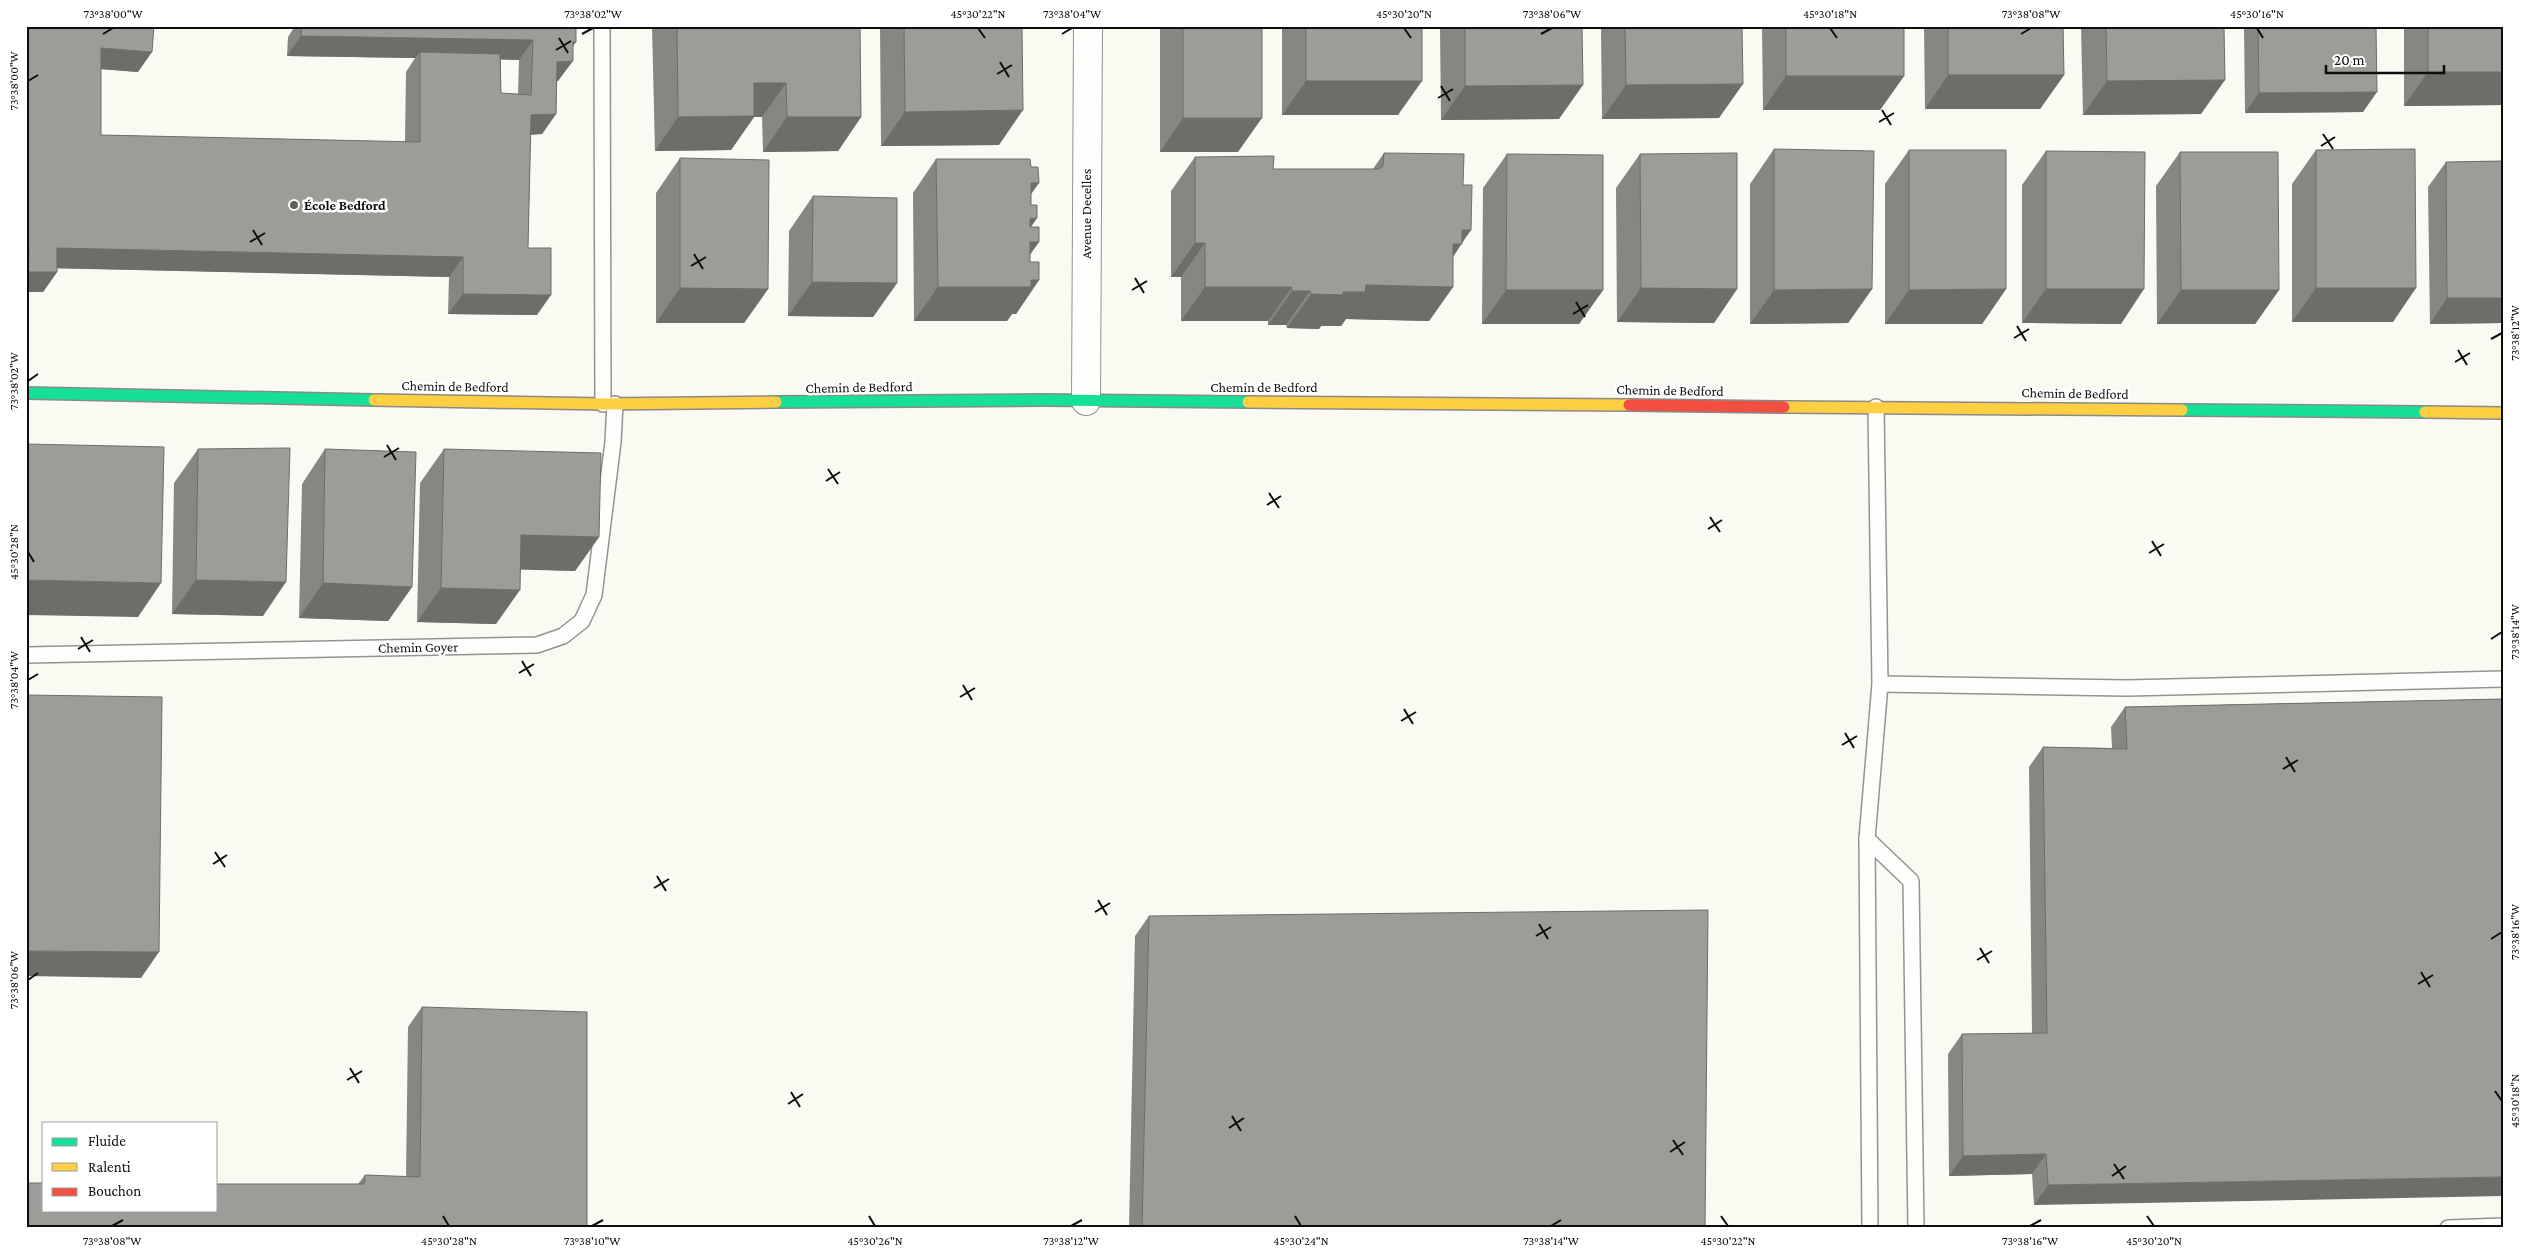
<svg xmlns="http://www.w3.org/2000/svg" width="2529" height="1254" font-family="'Crimson Pro',serif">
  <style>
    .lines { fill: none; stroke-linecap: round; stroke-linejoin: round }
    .lane-casing { stroke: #949390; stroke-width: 18 }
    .street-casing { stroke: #949390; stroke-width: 30 }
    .fast-casing { stroke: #8a8a87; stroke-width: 14 }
    .slow-casing { stroke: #8a8a87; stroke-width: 14 }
    .jam-casing { stroke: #8a8a87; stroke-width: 14 }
    .lane { stroke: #fefefd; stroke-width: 15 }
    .street { stroke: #fefefd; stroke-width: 28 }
    .fast { stroke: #16e098; stroke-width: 11 }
    .slow { stroke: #ffcf43; stroke-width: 11 }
    .jam { stroke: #f24e42; stroke-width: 11 }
    .wall { fill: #888683; fill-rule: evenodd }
    .shaded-wall { fill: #6f6d6a }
    .building { fill: #9e9c98; stroke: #6f6d6a }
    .ticks { fill: none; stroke: #0d0d0d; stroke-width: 2 }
    .poi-dot { fill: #60605d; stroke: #fff; stroke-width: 2 }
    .labels { text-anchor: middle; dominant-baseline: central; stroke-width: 5; stroke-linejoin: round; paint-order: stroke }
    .poi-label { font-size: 14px; font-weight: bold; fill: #0d0d0d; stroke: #fff; text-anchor: start }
    .street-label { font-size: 14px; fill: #0d0d0d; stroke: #fff }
    .neatline { fill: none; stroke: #0d0d0d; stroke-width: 2 }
    .ticks-label { font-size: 12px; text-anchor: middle; fill: #0d0d0d }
  </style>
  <rect width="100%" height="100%" fill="#faf9f2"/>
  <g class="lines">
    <g class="lane-casing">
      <g id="lane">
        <path d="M602,26L603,404"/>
        <path d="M26,655L537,645L563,636L582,621L594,595L613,442L615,404"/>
        <path d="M1880,684L2127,688L2503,679"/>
        <path d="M1867,839L1911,881L1916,1228"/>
        <path d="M1870,1228L1867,839L1880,684L1876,407"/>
        <path d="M2448,1228L2503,1226"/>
      </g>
    </g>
    <g class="street-casing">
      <path id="street" d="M1086,401L1088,26"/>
    </g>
    <g class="fast-casing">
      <g id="fast">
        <path d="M26,393L374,400"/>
        <path d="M776,402L1043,400L1248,402"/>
        <path d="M2182,410L2425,412"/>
      </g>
    </g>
    <g class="slow-casing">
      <g id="slow">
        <path d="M374,400L603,404L776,402"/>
        <path d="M1248,402L1629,405"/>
        <path d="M1784,407L2182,410"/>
        <path d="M2425,412L2503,413"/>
      </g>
    </g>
    <g class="jam-casing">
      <path id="jam" d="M1629,405L1784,407"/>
    </g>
    <use href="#lane" class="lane"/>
    <use href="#street" class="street"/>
    <use href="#fast" class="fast"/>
    <use href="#slow" class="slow"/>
    <use href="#jam" class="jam"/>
  </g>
  <g class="wall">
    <path d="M26,26L138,72L101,69V135L405,142L406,72L415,58L287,56L288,37L295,26H576L573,46L558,81H557L556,114L542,134L531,135L528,248L537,315L448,314L449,277L57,268V272L43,292H26ZM501,59L519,60L518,94L501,93Z"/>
    <path d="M652,26H860L861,117L838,151L763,152L762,117H754L731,150L655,151Z"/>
    <path d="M880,26H1022L999,145L881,146Z"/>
    <path d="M1160,26H1262L1238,152H1160Z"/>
    <path d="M1282,26H1422L1398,115H1282Z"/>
    <path d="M1440,26H1582L1559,119L1441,120Z"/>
    <path d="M1601,26H1742L1719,118L1602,119Z"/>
    <path d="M1762,26H1904V76L1880,110H1763Z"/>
    <path d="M1924,26H2063L2064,75L2040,109H1925Z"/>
    <path d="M2081,26H2224L2201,114L2083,115Z"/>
    <path d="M2244,26H2376L2363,112L2245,113Z"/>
    <path d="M2404,26H2503V105L2404,106Z"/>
    <path d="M1774,149L1872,289L1848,323L1750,324V184Z"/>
    <path d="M1909,150L2006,289L1982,324H1885V184Z"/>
    <path d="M2316,150L2393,322H2292V184Z"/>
    <path d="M2046,151L2121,324L2022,323V185Z"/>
    <path d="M2180,152L2279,290L2255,324H2157L2156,186Z"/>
    <path d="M1384,153L1462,243L1453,257V287L1429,321L1346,319L1341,326H1321L1319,329L1287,328L1286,325H1268V321H1181V277H1171V191L1195,157L1273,169H1373Z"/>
    <path d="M1507,154L1603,290L1579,324H1482L1483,188Z"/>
    <path d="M1640,154L1737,289L1714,323L1617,322L1616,188Z"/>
    <path d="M680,158L768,289L744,323H656V193Z"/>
    <path d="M936,159L1031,194V205L1037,218L1031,227L1039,242L1030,254V262L1039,280L1016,314H1012L1007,321H914L913,193Z"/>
    <path d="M2503,161V323L2430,324L2428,187L2446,162Z"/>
    <path d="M813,196L897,283L873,317L788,316L789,231Z"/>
    <path d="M198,449L263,616L172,614L174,483Z"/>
    <path d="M325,449L412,587L388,621L299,618L302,484Z"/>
    <path d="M444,449L599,537L575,571L521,569L496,624L417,622L420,483Z"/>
    <path d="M2503,699L2034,1205L2032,1174L1949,1176L1948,1054L1962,1034L2032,1033L2029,767L2043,747L2112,748L2111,727L2125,707Z"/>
    <path d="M1149,916L1705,1228H1129L1135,936Z"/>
    <path d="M422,1007L587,1228L358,1184L365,1175L406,1177L408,1027Z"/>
  </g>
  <g class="shaded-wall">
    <path d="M301,36L533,40L519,60L420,58V52L415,58L287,56Z"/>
    <path d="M573,42H576L562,62L573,61L558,81L543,82L557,62Z"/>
    <path d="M101,48L152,52L138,72L87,68Z"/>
    <path d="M2428,72H2503V105L2404,106Z"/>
    <path d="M1948,75H2064L2040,109H1925Z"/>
    <path d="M1786,76H1904L1880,110H1763Z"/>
    <path d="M2225,80L2201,114L2083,115L2107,81Z"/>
    <path d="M1306,81H1422L1398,115H1282Z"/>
    <path d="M754,83H786L762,117H754L731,150L655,151L678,117Z"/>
    <path d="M1743,84L1719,118L1602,119L1626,85Z"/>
    <path d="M1583,85L1559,119L1441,120L1465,86Z"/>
    <path d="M2377,92L2363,112L2245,113L2259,93Z"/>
    <path d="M1023,110L999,145L881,146L905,112Z"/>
    <path d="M556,114L542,134L517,135L531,115Z"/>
    <path d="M787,117H861L838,151L763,152Z"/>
    <path d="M1183,118H1262L1238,152H1160Z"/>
    <path d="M1031,183H1039L1015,217Z"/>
    <path d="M1037,218L1013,252L1030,219Z"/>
    <path d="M1462,230H1471L1438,278V264Z"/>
    <path d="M1030,242H1039L1015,276Z"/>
    <path d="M1195,243H1205L1181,277H1171Z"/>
    <path d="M57,248L463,257L449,277L43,268Z"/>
    <path d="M28,272H57L43,292H26V275Z"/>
    <path d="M1031,280H1039L1016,314H1012L1007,321H914L938,287Z"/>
    <path d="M812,282L897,283L873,317L788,316Z"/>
    <path d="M1366,285L1453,287L1429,321L1346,319L1341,326H1321L1319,329L1287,328L1311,294L1343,292Z"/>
    <path d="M1205,287H1292L1268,321H1181Z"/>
    <path d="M680,288L768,289L744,323H656Z"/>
    <path d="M1641,288L1737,289L1714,323L1617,322Z"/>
    <path d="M2316,288H2416L2393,322H2292Z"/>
    <path d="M1872,289L1848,323L1750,324L1774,290Z"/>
    <path d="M2006,289L1982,324H1885L1909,290Z"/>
    <path d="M2046,289H2144L2121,324L2022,323Z"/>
    <path d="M1506,290H1603L1579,324H1482Z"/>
    <path d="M2181,290H2279L2255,324H2157Z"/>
    <path d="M1292,291H1310L1286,325H1268Z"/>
    <path d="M463,294L551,295L537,315L448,314Z"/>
    <path d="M2447,298H2503V323L2430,324Z"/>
    <path d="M521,535L599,537L575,571L498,569Z"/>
    <path d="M26,580L161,583L138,617L26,615Z"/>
    <path d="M196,580L286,582L263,616L172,614Z"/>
    <path d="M323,583L412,587L388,621L299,618Z"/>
    <path d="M441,588L520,590L496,624L417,622Z"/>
    <path d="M26,951L159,952L141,978L26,976Z"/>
    <path d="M2046,1154L2032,1174L1949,1176L1963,1156Z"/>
    <path d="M2503,1177V1196L2034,1205L2048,1185Z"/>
  </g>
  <g class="building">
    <path d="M26,26H154L152,52L101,48V135L420,142V52L500,54L501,93L531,95L533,40L301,36L302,26H576V42H573V61L557,62L556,114L531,115L528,248H551V295L463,294V257L57,248V272H28L29,247H26Z"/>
    <path d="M677,26H860L861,117H787L786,83H754V116L678,117Z"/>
    <path d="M904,26H1022L1023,110L905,112Z"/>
    <rect x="1183" y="26" width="79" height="92"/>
    <rect x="1306" y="26" width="116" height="55"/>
    <path d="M1465,26H1582L1583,85L1465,86Z"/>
    <path d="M1625,26H1742L1743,84L1626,85Z"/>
    <rect x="1786" y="26" width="118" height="50"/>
    <path d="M1948,26H2063L2064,75H1948Z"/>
    <path d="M2106,26H2224L2225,80L2107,81Z"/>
    <path d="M2258,26H2376L2377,92L2259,93Z"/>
    <rect x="2428" y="26" width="75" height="46"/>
    <path d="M1774,149L1874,151L1872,289L1774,290Z"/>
    <path d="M2415,149L2416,288H2316V150Z"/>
    <path d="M1909,150H2006V289L1909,290Z"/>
    <path d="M2046,151L2145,152L2144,289H2046Z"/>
    <path d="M2180,152H2278L2279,290H2181Z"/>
    <path d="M1384,153L1464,154L1463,185H1472L1471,230H1462V244H1453V287L1366,285L1365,292H1343V295L1311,294L1310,291H1292V287H1205V243H1195V157L1274,156L1273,169H1379L1383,166Z"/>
    <path d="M1737,153V289L1641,288L1640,154Z"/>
    <path d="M1507,154L1603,155V290H1506Z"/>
    <path d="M680,158L769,160L768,289L680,288Z"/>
    <path d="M936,159H1030L1031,167H1038L1039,183H1031V205H1037V218L1030,219V227H1039V242H1030V262H1039V280H1031V287H938Z"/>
    <path d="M2503,161V298H2447L2446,162Z"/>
    <path d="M813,196L897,198V283L812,282Z"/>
    <path d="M26,444L164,447L161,583L26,580Z"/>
    <path d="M290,448L286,582L196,580L198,449Z"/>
    <path d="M325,449L416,452L412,587L323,583Z"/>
    <path d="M444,449L601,453L599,537L521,535L520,590L441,588Z"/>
    <path d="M26,695L162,697L159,952L26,951Z"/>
    <path d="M2503,699V1177L2048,1185L2046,1154L1963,1156L1962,1034L2047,1033L2043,747L2127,749L2125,707Z"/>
    <path d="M1708,910L1705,1228H1142L1149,916Z"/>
    <path d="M422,1007L587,1012V1228H26V1183H44V1210H216V1184H364L365,1175L420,1177Z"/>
  </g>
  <path class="ticks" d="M978,28L985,38M1404,28L1411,38M1830,28L1837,38M2257,28L2263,38M103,34L113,28M582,34L593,28M1062,34L1072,28M1541,34L1552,28M2021,34L2031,28M559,38L568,53M556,50L571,41M1000,62L1009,77M997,74L1012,65M28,81L38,75M1441,86L1450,101M1438,98L1453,89M1882,110L1891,125M1879,122L1894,113M2323,134L2333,149M2321,146L2335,137M253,230L262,245M250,242L265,233M694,254L703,269M691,266L706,257M1135,278L1144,293M1132,290L1147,281M1576,302L1585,317M1573,314L1588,305M2017,326L2026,341M2014,338L2029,329M2491,339L2502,333M2458,350L2467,365M2455,362L2470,353M28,381L38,374M387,445L396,460M384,457L399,448M828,469L838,484M826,481L840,472M1269,493L1279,508M1267,505L1281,496M1710,517L1720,532M1708,529L1722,520M2152,541L2161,556M28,552L34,562M2149,553L2164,544M81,637L90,652M2491,639L2502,632M78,649L93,640M522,661L531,676M519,673L534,664M28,680L38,674M963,685L972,700M960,697L975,688M1404,709L1413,724M1401,721L1416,712M1845,733L1854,748M1842,745L1857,736M2286,757L2295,772M2283,769L2298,760M215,852L225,867M213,864L227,855M657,876L666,891M654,888L669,879M1098,900L1107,915M1095,912L1110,903M1539,924L1548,939M1536,936L1551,927M2491,939L2502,932M1980,948L1989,963M1977,960L1992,951M2421,972L2430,987M28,980L38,973M2418,984L2433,975M350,1068L359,1083M347,1080L362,1071M2495,1091L2502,1101M791,1092L800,1107M788,1104L803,1094M1232,1116L1241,1131M1229,1128L1244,1118M1673,1140L1683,1155M1670,1152L1685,1142M2114,1164L2124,1179M2112,1176L2126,1166M443,1216L449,1226M869,1216L875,1226M1295,1216L1301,1226M1721,1216L1728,1226M2147,1216L2154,1226M112,1226L123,1220M592,1226L603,1220M1071,1226L1082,1220M1551,1226L1561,1220M2030,1226L2041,1220"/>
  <circle class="poi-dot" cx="294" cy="205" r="5"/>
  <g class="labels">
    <g class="poi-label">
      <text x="304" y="205">École Bedford</text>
    </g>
    <g class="street-label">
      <text transform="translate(1086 214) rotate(-90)">Avenue Decelles</text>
      <text transform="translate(455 386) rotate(1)">Chemin de Bedford</text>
      <text transform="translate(859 387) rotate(-1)">Chemin de Bedford</text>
      <text x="1264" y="387">Chemin de Bedford</text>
      <text transform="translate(1670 390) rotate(1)">Chemin de Bedford</text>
      <text transform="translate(2075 393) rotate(1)">Chemin de Bedford</text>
      <text transform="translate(418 647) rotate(-1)">Chemin Goyer</text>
    </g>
  </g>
  <rect width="2529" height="1254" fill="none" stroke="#ffffff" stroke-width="55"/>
  <rect x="42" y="1122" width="175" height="90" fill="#ffffff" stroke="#9e9e9e"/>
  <rect x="52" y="1138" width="25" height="8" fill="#16e098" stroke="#9e9e9e"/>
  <text x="88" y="1146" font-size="15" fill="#0d0d0d">Fluide</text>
  <rect x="52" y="1163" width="25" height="8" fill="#ffcf43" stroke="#9e9e9e"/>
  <text x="88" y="1172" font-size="15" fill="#0d0d0d">Ralenti</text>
  <rect x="52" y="1188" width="25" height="8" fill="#f24e42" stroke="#9e9e9e"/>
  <text x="88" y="1196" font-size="15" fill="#0d0d0d">Bouchon</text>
  <path d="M2326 65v8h118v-8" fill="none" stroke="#0d0d0d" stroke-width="2.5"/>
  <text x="2334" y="65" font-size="15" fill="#0d0d0d" stroke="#ffffff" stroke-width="4" paint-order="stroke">20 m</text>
  <rect x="28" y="28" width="2474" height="1198" class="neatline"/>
  <g class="ticks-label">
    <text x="113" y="18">73°38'00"W</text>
    <text x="593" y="18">73°38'02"W</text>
    <text x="978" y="18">45°30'22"N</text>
    <text x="1072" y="18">73°38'04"W</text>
    <text x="1404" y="18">45°30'20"N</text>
    <text x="1552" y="18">73°38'06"W</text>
    <text x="1830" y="18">45°30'18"N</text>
    <text x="2031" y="18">73°38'08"W</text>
    <text x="2257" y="18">45°30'16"N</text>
    <text transform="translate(14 81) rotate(-90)" y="4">73°38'00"W</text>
    <text transform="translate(2515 333) rotate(-90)" y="4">73°38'12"W</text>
    <text transform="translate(14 381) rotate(-90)" y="4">73°38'02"W</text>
    <text transform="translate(14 552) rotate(-90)" y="4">45°30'28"N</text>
    <text transform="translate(2515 632) rotate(-90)" y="4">73°38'14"W</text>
    <text transform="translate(14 680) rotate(-90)" y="4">73°38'04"W</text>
    <text transform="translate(2515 932) rotate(-90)" y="4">73°38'16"W</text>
    <text transform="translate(14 980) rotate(-90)" y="4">73°38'06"W</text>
    <text transform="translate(2515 1101) rotate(-90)" y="4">45°30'18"N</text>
    <text x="112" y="1245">73°38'08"W</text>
    <text x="449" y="1245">45°30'28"N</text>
    <text x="592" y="1245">73°38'10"W</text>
    <text x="875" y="1245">45°30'26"N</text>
    <text x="1071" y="1245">73°38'12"W</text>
    <text x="1301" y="1245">45°30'24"N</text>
    <text x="1551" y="1245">73°38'14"W</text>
    <text x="1728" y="1245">45°30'22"N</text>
    <text x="2030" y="1245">73°38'16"W</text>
    <text x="2154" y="1245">45°30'20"N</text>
  </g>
</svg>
